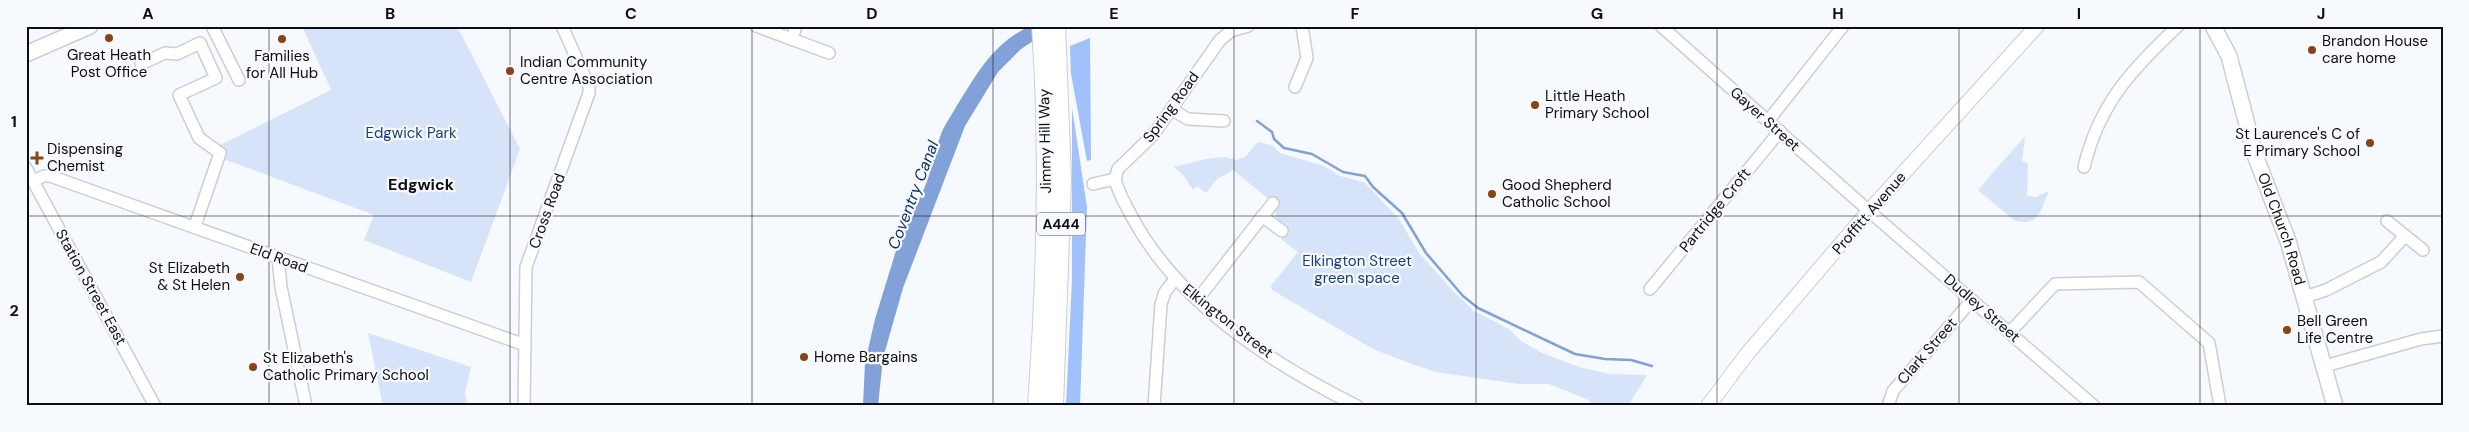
<svg xmlns="http://www.w3.org/2000/svg" width="2469" height="432" font-family="'DM Sans',sans-serif">
  <style>
    .green { fill: #d6e3f9 }
    .forest { fill: #a0c1fb }
    .water { fill: #81a1d8 }
    .lines { fill: none; stroke-linecap: round; stroke-linejoin: round }
    .stream { stroke: #81a1d8; stroke-width: 2.5 }
    .minor-casing { stroke: #cbced2; stroke-width: 14 }
    .tertiary-casing { stroke: #cbced2; stroke-width: 16 }
    .secondary-casing { stroke: #cbced2; stroke-width: 18 }
    .trunk-casing { stroke: #cbced2; stroke-width: 20 }
    .minor { stroke: #fff; stroke-width: 11 }
    .tertiary { stroke: #fff; stroke-width: 14 }
    .secondary { stroke: #fff; stroke-width: 15 }
    .trunk { stroke: #fff; stroke-width: 18 }
    .grid { fill: none; stroke: #0d0e0f; stroke-width: 1; stroke-opacity: 0.55 }
    .poi-dot { fill: #874415; stroke: #f6f9fd; stroke-width: 2 }
    .labels { text-anchor: middle; dominant-baseline: central; stroke-width: 4.5; stroke-linejoin: round; paint-order: stroke }
    .shield { fill: #f6f9fd; stroke: #535456; stroke-width: 1 }
    .shield-label { font-size: 14px; font-weight: bold; fill: #0d0e0f }
    .poi-label { font-size: 15px; fill: #0d0e0f; stroke: #f6f9fd; text-anchor: start }
    .street-label { font-size: 15px; fill: #0d0e0f; stroke: #f6f9fd }
    .park-label { font-size: 15px; fill: #193d7f; stroke: #f6f9fd }
    .neighbourhood-label { font-size: 16px; font-weight: bold; fill: #0d0e0f; stroke: #f6f9fd }
    .water-label { font-size: 16px; font-style: italic; fill: #0b2f70; stroke: #f6f9fd }
    .neatline { fill: none; stroke: #0d0e0f; stroke-width: 2 }
    .grid-label { font-size: 16px; text-anchor: middle; font-weight: bold; fill: #0d0e0f }
  </style>
  <rect width="100%" height="100%" fill="#f6f9fd"/>
  <g class="green">
    <path d="M302,26H457L520,149L471,282L364,240L374,215L224,159L226,152L218,146L331,90Z"/>
    <path d="M2025,136L2022,161L2028,164L2027,196L2036,197L2049,191C2041,209 2039,228 2014,220L1978,190Z"/>
    <path d="M1258,142L1272,145L1280,153L1324,166L1340,176L1364,182L1399,219L1419,253L1454,292L1474,311L1509,329L1521,341L1542,353L1579,367L1609,374L1647,375L1628,406H1594L1589,400L1549,384H1519L1436,372L1412,364L1373,349L1272,290L1271,286L1298,252L1281,239L1287,229C1279,223 1273,217 1277,206L1233,170L1216,180L1206,193L1197,186L1193,190L1184,176L1174,167L1206,159L1226,157L1236,160L1245,157Z"/>
    <path d="M368,333L471,367L465,393L468,406H383Z"/>
  </g>
  <g class="forest">
    <path d="M1090,38L1091,160L1087,161L1071,74L1070,46Z"/>
    <path d="M1072,108L1087,207L1080,406H1066L1072,280Z"/>
  </g>
  <path class="water" d="M1030,26H1056L1021,49L998,72L965,126L903,288L883,358L878,406H863L865,363L875,319L907,215C928,194 931,164 940,137C944,125 950,118 956,107C978,73 991,45 1030,26Z"/>
  <g class="lines">
    <path class="stream" d="M1257,121L1272,132L1274,139L1284,148L1312,154L1343,172L1365,176L1373,187L1402,213L1426,253L1463,296L1478,308L1575,354L1605,359L1631,360L1652,366"/>
    <g class="minor-casing">
      <g id="minor">
        <path d="M212,26L239,80"/>
        <path d="M756,26L829,53"/>
        <path d="M1661,26L1869,211L2094,406"/>
        <path d="M792,39L796,26"/>
        <path d="M141,64L165,53L177,54L200,43L216,78L179,95L199,138L220,153L195,226"/>
        <path d="M1295,87L1307,58L1302,26"/>
        <path d="M1171,109L1188,119L1224,121"/>
        <path d="M1768,121L1843,26"/>
        <path d="M2084,167C2099,104 2132,69 2178,26"/>
        <path d="M26,168L155,406"/>
        <path d="M1115,179C1118,193 1126,205 1132,217C1179,304 1271,363 1357,406"/>
        <path d="M33,181L44,176H50L525,345"/>
        <path d="M1093,184L1115,179L1118,169L1153,135L1220,40L1231,31L1248,26"/>
        <path d="M1262,216L1282,231"/>
        <path d="M2387,221L2423,250"/>
        <path d="M278,258L281,287L306,406"/>
        <path d="M1650,289L1780,131"/>
        <path d="M2305,297L2326,290L2381,262L2405,236"/>
        <path d="M1197,300L1273,203"/>
        <path d="M2010,332L2055,284L2139,282L2209,343L2220,406"/>
        <path d="M2325,366L2421,339L2443,336"/>
        <path d="M524,406L526,267L589,93V86L562,26"/>
        <path d="M1154,406L1161,304L1165,292L1175,279"/>
        <path d="M1888,406L1893,391L1972,300"/>
      </g>
    </g>
    <g class="tertiary-casing">
      <path id="tertiary" d="M1708,406L1747,354L1869,211L2037,26"/>
    </g>
    <g class="secondary-casing">
      <g id="secondary">
        <path id="s1" d="M2213,26L2229,56L2255,155L2288,241L2335,406"/>
        <path d="M26,54L90,26"/>
      </g>
    </g>
    <g class="trunk-casing">
      <g id="trunk">
        <path d="M1037,406C1046,279 1050,153 1041,26"/>
        <path d="M1054,406L1062,179L1056,26"/>
      </g>
    </g>
    <use href="#minor" class="minor"/>
    <use href="#tertiary" class="tertiary"/>
    <use href="#secondary" class="secondary"/>
    <use href="#trunk" class="trunk"/>
  </g>
  <path class="grid" d="M269,26V406M510,26V406M752,26V406M993,26V406M1234,26V406M1476,26V406M1717,26V406M1959,26V406M2200,26V406M26,216H2443"/>
  <g class="poi-dot">
    <circle cx="109" cy="38" r="5"/>
    <circle cx="282" cy="39" r="5"/>
    <circle cx="2312" cy="50" r="5"/>
    <circle cx="510" cy="71" r="5"/>
    <circle cx="1535" cy="105" r="5"/>
    <circle cx="2370" cy="143" r="5"/>
    <path d="M34.5 150.5h5v5h5v5h-5v5h-5v-5h-5v-5h5z"/>
    <circle cx="1492" cy="194" r="5"/>
    <circle cx="240" cy="277" r="5"/>
    <circle cx="2287" cy="330" r="5"/>
    <circle cx="804" cy="357" r="5"/>
    <circle cx="253" cy="367" r="5"/>
  </g>
  <g class="labels">
    <rect class="shield" x="1037" y="212.5" width="48" height="23" rx="4"/>
    <g class="shield-label">
      <text x="1061" y="224">A444</text>
    </g>
    <g class="poi-label">
      <text x="2322" y="41">Brandon House<tspan x="2322" dy="17">care home</tspan></text>
      <text x="109" y="55" text-anchor="middle">Great Heath<tspan x="109" dy="17">Post Office</tspan></text>
      <text x="282" y="56" text-anchor="middle">Families<tspan x="282" dy="17">for All Hub</tspan></text>
      <text x="520" y="62">Indian Community<tspan x="520" dy="17">Centre Association</tspan></text>
      <text x="1545" y="96">Little Heath<tspan x="1545" dy="17">Primary School</tspan></text>
      <text x="2360" y="134" text-anchor="end">St Laurence's C of<tspan x="2360" dy="17">E Primary School</tspan></text>
      <text x="47" y="149">Dispensing<tspan x="47" dy="17">Chemist</tspan></text>
      <text x="1502" y="185">Good Shepherd<tspan x="1502" dy="17">Catholic School</tspan></text>
      <text x="230" y="268" text-anchor="end">St Elizabeth<tspan x="230" dy="17">&amp; St Helen</tspan></text>
      <text x="2297" y="321">Bell Green<tspan x="2297" dy="17">Life Centre</tspan></text>
      <text x="814" y="357">Home Bargains</text>
      <text x="263" y="358">St Elizabeth's<tspan x="263" dy="17">Catholic Primary School</tspan></text>
    </g>
    <g class="street-label">
      <text transform="translate(1171 107) rotate(-54)">Spring Road</text>
      <text transform="translate(1765 119) rotate(42)">Gayer Street</text>
      <text transform="translate(1045 141) rotate(-91)">Jimmy Hill Way</text>
      <text transform="translate(1715 210) rotate(-51)">Partridge Croft</text>
      <text transform="translate(547 211) rotate(-70)">Cross Road</text>
      <text transform="translate(1869 213) rotate(-49)">Proffitt Avenue</text>
      <text stroke="none"><textPath href="#s1" startOffset="215">Old Church Road</textPath></text>
      <text transform="translate(279 258) rotate(20)">Eld Road</text>
      <text transform="translate(91 287) rotate(61)">Station Street East</text>
      <text transform="translate(1982 308) rotate(41)">Dudley Street</text>
      <text transform="translate(1228 321) rotate(38)">Elkington Street</text>
      <text transform="translate(1927 351) rotate(-49)">Clark Street</text>
    </g>
    <g class="park-label">
      <text x="411" y="133">Edgwick Park</text>
      <text x="1357" y="261">Elkington Street<tspan x="1357" dy="17">green space</tspan></text>
    </g>
    <g class="neighbourhood-label">
      <text x="421" y="184">Edgwick</text>
    </g>
    <g class="water-label">
      <text transform="translate(913 195) rotate(-69)">Coventry Canal</text>
    </g>
  </g>
  <rect width="2469" height="432" fill="none" stroke="#f6f9fd" stroke-width="55"/>
  <rect x="28" y="28" width="2414" height="376" class="neatline"/>
  <g class="grid-label">
    <text x="148" y="19">A</text>
    <text x="390" y="19">B</text>
    <text x="631" y="19">C</text>
    <text x="872" y="19">D</text>
    <text x="1114" y="19">E</text>
    <text x="1355" y="19">F</text>
    <text x="1597" y="19">G</text>
    <text x="1838" y="19">H</text>
    <text x="2079" y="19">I</text>
    <text x="2321" y="19">J</text>
    <text x="14" y="127">1</text>
    <text x="14" y="316">2</text>
  </g>
</svg>
